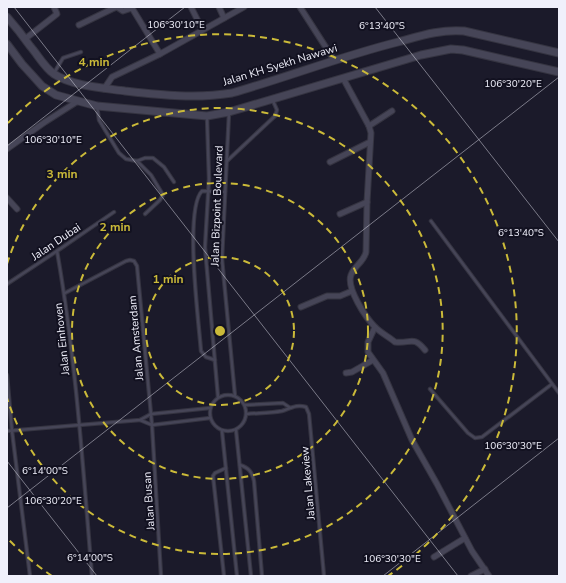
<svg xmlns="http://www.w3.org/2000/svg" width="566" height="583" font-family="'Nunito Sans',sans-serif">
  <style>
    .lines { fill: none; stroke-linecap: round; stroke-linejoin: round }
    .service-casing { stroke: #353441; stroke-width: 4.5 }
    .minor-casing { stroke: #353441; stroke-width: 7 }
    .secondary-casing { stroke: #353441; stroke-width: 9 }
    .service { stroke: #464557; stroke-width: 2.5 }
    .minor { stroke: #464557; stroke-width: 5 }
    .secondary { stroke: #464557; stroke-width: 7 }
    .ticks { fill: none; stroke: #f0f0fb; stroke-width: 1; stroke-opacity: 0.45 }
    .ring { fill: none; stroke: #cbba39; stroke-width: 2; stroke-dasharray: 7 5 }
    .labels { text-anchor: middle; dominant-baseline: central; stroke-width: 4; stroke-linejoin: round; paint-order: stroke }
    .street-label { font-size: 11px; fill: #f0f0fb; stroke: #121120 }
    .ticks-label { font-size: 10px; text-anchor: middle; fill: #f0f0fb; stroke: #121120; stroke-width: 4; stroke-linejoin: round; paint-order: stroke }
    .centre { fill: #cbba39; stroke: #121120; stroke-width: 2 }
    .ring-label { font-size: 12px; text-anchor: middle; font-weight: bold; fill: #cbba39; stroke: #121120; stroke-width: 4; stroke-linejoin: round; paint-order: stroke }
  </style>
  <rect width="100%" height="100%" fill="#1b1a2a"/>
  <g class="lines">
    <g class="service-casing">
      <g id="service">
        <path d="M54,73L63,58L81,52"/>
        <path d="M97,106L99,120L119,153L126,159L137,161L145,158H153L164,167L174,182"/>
        <path d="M229,113L222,259L235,396"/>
        <path d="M207,117L209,179L205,247L218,397"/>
        <path d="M137,161L151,175L163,195L160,200L145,214"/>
        <path d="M227,161L275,116L277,110L273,101"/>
        <path d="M431,221L559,393"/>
        <path d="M57,251C76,359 83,468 92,576"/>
        <path d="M7,284L57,251L114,212"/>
        <path d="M65,293L126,261L130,260L134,261L137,266L152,425L161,576"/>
        <path d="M215,360L206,357L201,351C199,324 184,209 202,191L225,192"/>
        <path d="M7,375L12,431L30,576"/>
        <path d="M430,389L468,433L475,438L482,437L552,384"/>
        <circle cx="228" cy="413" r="18"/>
        <path d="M245,405L283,403L289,407"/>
        <path d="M247,414C258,413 271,413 282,411C291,408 297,404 306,407L309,414L324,576"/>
        <path d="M140,420L152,425L210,418"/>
        <path d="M236,430L251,576"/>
        <path d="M7,431L140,420L151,414L210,408"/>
        <path d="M222,431L237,576"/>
        <path d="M240,465C249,468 252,472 254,481L262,576"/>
        <path d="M224,576L213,476L215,473L226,468"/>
      </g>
    </g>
    <g class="minor-casing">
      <g id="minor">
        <path d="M191,7L202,29"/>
        <path d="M219,7L224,18"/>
        <path d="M300,7L334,60"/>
        <path d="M79,25L112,9L117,7L123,11L132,8L160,54"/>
        <path d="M25,39L57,14L54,7"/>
        <path d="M343,78L369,126L371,133L367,202L366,252C364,262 354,266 351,275C346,288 366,318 375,327C381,333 389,337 395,342C411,344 413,335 425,350"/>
        <path d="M104,89L112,77L160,54L244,7"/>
        <path d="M369,126L392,111"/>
        <path d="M7,149L45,122L78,101"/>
        <path d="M330,162L370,142"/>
        <path d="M7,198L17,209"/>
        <path d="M340,214L367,202"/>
        <path d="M301,307L327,296H340L352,291"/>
        <path d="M375,327L368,342V352L383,373L412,440L437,484L472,551L489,576"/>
        <path d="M346,373L352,372L373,360"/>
        <path d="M434,557L465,538"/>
        <path d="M471,576L485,569"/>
      </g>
    </g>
    <g class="secondary-casing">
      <g id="secondary">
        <path d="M7,17C15,26 23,36 30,46C38,55 44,67 54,74C72,86 103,88 125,91C161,95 195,99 232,93C288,77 342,56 398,42C420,36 441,29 464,31L559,53"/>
        <path d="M7,44L22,64L33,76L42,86L56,95L97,106L207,116L229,112L421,55L451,49L463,50L559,72"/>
      </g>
    </g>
    <use href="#service" class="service"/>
    <use href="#minor" class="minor"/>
    <use href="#secondary" class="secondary"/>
  </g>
  <path class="ticks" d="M14,7L458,576M375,7L559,242M7,146L185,7M7,461L97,576M7,508L559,77M383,576L559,438"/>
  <g class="ring">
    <circle cx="220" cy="331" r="74"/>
    <circle cx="220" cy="331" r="148"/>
    <path d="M7 264A223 223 0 1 1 7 398"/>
    <path d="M52 576A297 297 0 0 1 8 539M8 123A297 297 0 1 1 388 576"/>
  </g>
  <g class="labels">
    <g class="street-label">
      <text transform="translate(280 65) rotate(-17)">Jalan KH Syekh Nawawi</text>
      <text transform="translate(217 206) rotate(-88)">Jalan Bizpoint Boulevard</text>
      <text transform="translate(56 242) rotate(-34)">Jalan Dubai</text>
      <text transform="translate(136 338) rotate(-95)">Jalan Amsterdam</text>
      <text transform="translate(62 339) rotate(-96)">Jalan Einhoven</text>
      <text transform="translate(308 483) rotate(-95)">Jalan Lakeview</text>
      <text transform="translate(149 501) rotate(-94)">Jalan Busan</text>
    </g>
  </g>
  <g class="ticks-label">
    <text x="176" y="28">106°30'10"E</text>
    <text x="382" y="29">6°13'40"S</text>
    <text x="513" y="87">106°30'20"E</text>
    <text x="53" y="143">106°30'10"E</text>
    <text x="521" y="236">6°13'40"S</text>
    <text x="513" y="449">106°30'30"E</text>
    <text x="45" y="474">6°14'00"S</text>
    <text x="53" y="504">106°30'20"E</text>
    <text x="90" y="561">6°14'00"S</text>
    <text x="392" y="562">106°30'30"E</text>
  </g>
  <circle cx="220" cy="331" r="6" class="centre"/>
  <g class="ring-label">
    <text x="94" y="66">4 min</text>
    <text x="62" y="178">3 min</text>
    <text x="115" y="231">2 min</text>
    <text x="168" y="283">1 min</text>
  </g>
  <rect width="566" height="583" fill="none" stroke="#f0f0fb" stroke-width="16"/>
</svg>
